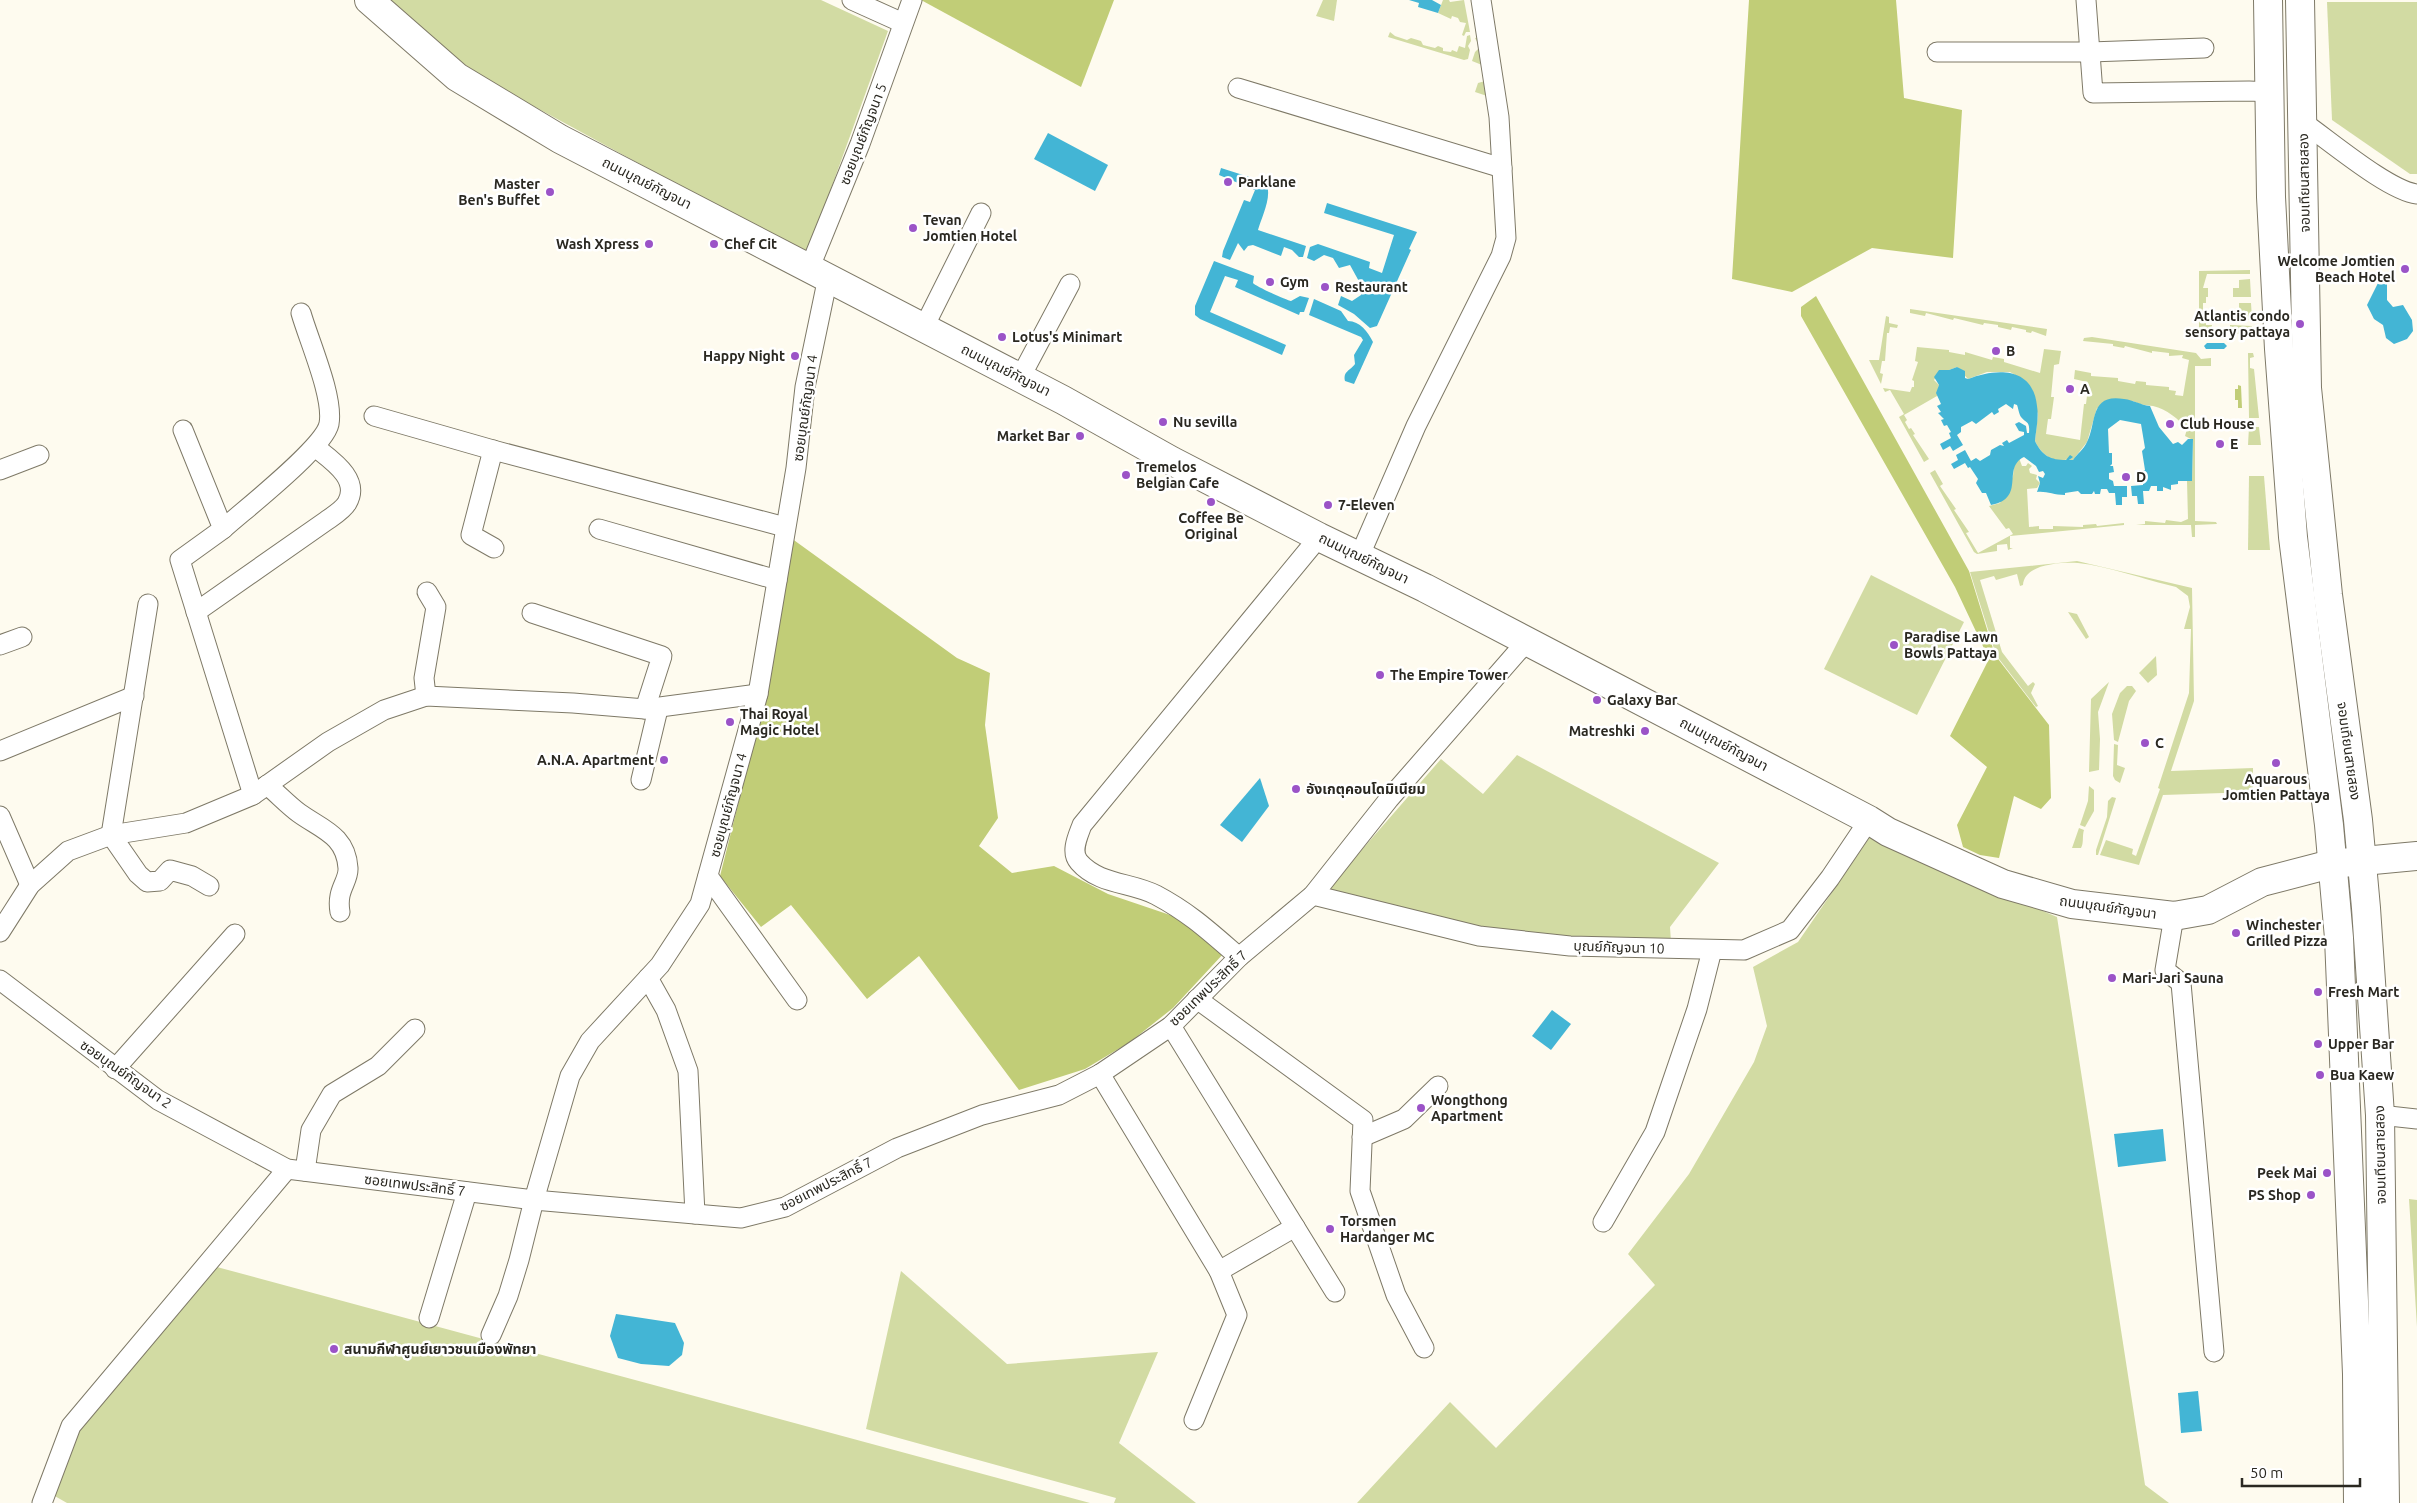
<svg xmlns="http://www.w3.org/2000/svg" width="2417" height="1503" font-family="Ubuntu,'Noto Sans Thai',sans-serif">
  <style>
    .green { fill: #d2dba3 }
    .forest { fill: #c1cd77 }
    .water { fill: #43b5d5 }
    .lines { fill: none; stroke-linecap: round; stroke-linejoin: round }
    .street-casing { stroke: #7e7967; stroke-width: 21 }
    .secondary-casing { stroke: #7e7967; stroke-width: 30 }
    .street { stroke: #fff; stroke-width: 19 }
    .secondary { stroke: #fff; stroke-width: 28 }
    .poi-dot { fill: #9b53c7; stroke: #fff; stroke-width: 2 }
    .labels { text-anchor: middle; dominant-baseline: central; stroke-width: 5; stroke-linejoin: round; paint-order: stroke }
    .street-label { font-size: 14px; fill: #2a2821; stroke: #fff }
    .poi-label { font-size: 14px; font-weight: bold; fill: #2a2821; stroke: #fff; text-anchor: start }
  </style>
  <rect width="100%" height="100%" fill="#fefbef"/>
  <g class="green">
    <path d="M384,0H821L888,31L807,255L482,78Z"/>
    <path d="M1323,0H1337L1334,21L1316,16Z"/>
    <path d="M1443,0H1449L1450,2L1464,0L1470,32H1466L1464,36L1462,35L1466,23L1460,22L1458,18L1452,16L1451,19L1438,13Z"/>
    <path d="M1472,0H1476L1487,62L1482,65L1472,61L1475,52L1480,47L1475,38L1479,37Z"/>
    <path d="M2327,2H2417V174H2410L2332,120Z"/>
    <path d="M1390,32L1395,36L1407,40L1411,38L1421,41L1423,45L1435,48L1438,46L1443,48V51L1451,52L1452,50L1457,52L1459,46L1465,48L1467,36L1470,35L1471,41L1468,46L1470,50L1468,59L1464,60L1388,37Z"/>
    <path d="M1485,81L1493,98L1475,92L1478,83Z"/>
    <path d="M2250,270V274H2207L2203,288H2208V297H2206V303H2203V320H2206V325H2212L2211,334H2192L2193,328H2199V271Z"/>
    <path d="M2250,279L2251,297H2233V288H2239V280Z"/>
    <path d="M2239,303H2251L2252,320H2239Z"/>
    <path d="M1910,309L2047,329L2046,336L2032,331L2031,333L2026,332V330L2012,327L2011,330L1998,327V325L1984,323L1983,325L1954,318L1953,320L1926,313L1925,316L1910,313Z"/>
    <path d="M1886,316L1889,317V323L1898,325L1897,328L1890,327L1889,333H1887L1885,361H1882L1880,373L1883,374L1881,384L1869,360H1879Z"/>
    <path d="M2230,325L2252,326V334H2230Z"/>
    <path d="M2092,337L2196,353L2201,359L2211,358V366H2195V521L2216,522L2217,524L2195,525V537H2192L2191,525H2136L2145,524V521L2165,523L2166,520L2181,522L2188,519L2187,481H2192L2193,440L2185,436L2187,429C2178,419 2167,409 2153,406C2145,405 2140,405 2133,401L2097,408L2087,442L2073,460H2069L2071,458C2055,465 2041,455 2035,441L2038,414L2024,380L2010,372H1987L1968,379L1957,367L1949,370H1942L1934,380L1939,385L1937,396L1904,415L1907,420L1905,422L1909,429L1911,428L1915,434L1913,435L1929,459L1924,462L1899,417L1904,414L1890,390L1885,392L1883,388L1910,392L1912,387H1914V381L1912,380L1918,362L1915,361L1917,347L1949,350V352L1965,355V352L1992,360L1993,357L2004,359V362L2040,373L2044,349L2061,351L2059,364L2054,365L2051,397H2054L2051,419H2048L2046,434L2080,440L2084,404H2086L2088,388H2086L2087,382L2074,379L2075,370L2091,373V376L2118,378V381L2135,384L2136,381L2146,382V385L2169,387V390L2176,391L2175,395L2183,396L2189,360L2182,358L2183,355L2169,356V353L2152,351V353L2125,346L2124,348L2113,346V344L2083,341L2084,338Z"/>
    <path d="M2248,353H2253L2254,357L2250,358V368L2254,369L2259,418H2249Z"/>
    <path d="M2249,427H2259L2261,445H2248Z"/>
    <path d="M2019,458L2022,466H2026L2028,463L2032,466L2029,469L2030,473L2037,475L2036,479L2040,483L2037,488L2027,489L2029,527L2039,526V529H2053V526L2083,527V525L2096,524L2097,526L2124,523V525L2010,536V548H2013L2008,550L2007,544L1997,545V551L1977,554L1974,552L1930,473L1935,470L1943,484L1940,486L1956,509L1954,510L1969,532L1966,533L1978,553L2013,534L2009,528L2006,529L1989,506L2000,503L2013,476L2014,466Z"/>
    <path d="M2249,476H2264L2270,550H2248Z"/>
    <path d="M2077,561L2192,588L2194,701L2171,771L2253,768V792L2163,795L2139,865L2100,855L2106,840L2133,849L2132,854L2136,856L2160,789L2158,788L2189,693L2191,629H2184L2190,607L2188,596L2176,587C2146,580 2107,566 2078,563C2061,562 2024,564 2023,585L2020,586L2017,574L1996,580L1994,576L1980,580L2002,652L2028,686L2033,682L2035,684L2031,693L2038,706L2036,707L1996,655L1970,572Z"/>
    <path d="M1871,575L1964,622L1917,715L1824,669Z"/>
    <path d="M2068,612L2077,614L2089,637L2086,639Z"/>
    <path d="M2156,656L2157,675L2148,683L2139,673Z"/>
    <path d="M2109,682L2098,712L2100,739L2099,770L2089,772L2091,699Z"/>
    <path d="M2127,686H2132L2136,691L2129,701L2118,742L2114,740L2112,714L2120,693Z"/>
    <path d="M2114,744L2118,745L2117,765L2125,768L2120,783L2115,780L2113,776Z"/>
    <path d="M1517,755L1719,863L1670,927L1671,942L1489,932L1325,892L1441,759L1483,794Z"/>
    <path d="M2089,786L2094,790V811L2085,827L2080,825L2088,801Z"/>
    <path d="M2112,797L2116,798L2098,855H2096V850L2107,817L2108,801Z"/>
    <path d="M2079,828L2084,830C2082,836 2084,843 2081,848H2072Z"/>
    <path d="M1870,837L2057,917L2145,1485L2169,1503H1357L1450,1402L1496,1448L1655,1285L1628,1254L1689,1174L1754,1062L1767,1026L1753,967L1798,942Z"/>
    <path d="M2409,1199L2417,1200V1327Z"/>
    <path d="M217,1267L1090,1503H67L53,1495L78,1431Z"/>
    <path d="M901,1271L1007,1364L1158,1352L1119,1443L1196,1503H1114L1116,1498L866,1429Z"/>
  </g>
  <g class="forest">
    <path d="M921,0H1114L1081,87Z"/>
    <path d="M1749,0H1896L1904,98L1962,110L1953,258L1872,248L1792,292L1732,279Z"/>
    <path d="M1816,296L1969,571L1995,655L2049,725L2051,798L2041,809L2014,796L1999,858L1980,855L1963,847L1957,825L1987,767L1950,736L1989,659L1955,587L1801,316V307Z"/>
    <path d="M2238,385L2241,386L2242,408H2238V400H2235V389H2238Z"/>
    <path d="M791,538L957,658L990,673L985,725L998,818L979,846L1012,873L1054,866L1108,894L1173,916L1224,953L1173,1008L1130,1042L1085,1069L1019,1090L919,956L867,999L791,905L761,927L720,876L768,686Z"/>
  </g>
  <g class="water">
    <path d="M1409,0H1432L1441,5L1438,13L1418,7L1419,3Z"/>
    <path d="M1048,133L1108,165L1095,191L1034,159Z"/>
    <path d="M1221,168L1265,182C1274,194 1261,218 1258,230L1306,246L1303,257H1299L1292,250L1284,247L1281,256L1253,245L1248,246L1244,251L1238,243L1230,260L1222,257L1223,251L1244,200L1250,202L1255,190L1219,175Z"/>
    <path d="M1327,203L1417,232L1409,249L1411,250L1377,326L1370,328L1354,314L1338,305L1341,296L1352,301L1361,295V285L1350,265L1339,268L1333,258L1324,255L1314,261L1307,258L1310,247L1318,244L1370,262L1369,268L1382,273L1394,235L1324,213Z"/>
    <path d="M1214,261L1254,276L1253,283C1255,286 1288,301 1291,301L1300,296L1309,298L1304,312H1300L1299,315L1235,287L1238,280L1225,276L1210,312L1286,345L1282,355L1200,319L1195,315V306Z"/>
    <path d="M2378,272L2387,282V300L2393,307L2403,305L2412,320L2413,331L2407,339L2394,344L2386,338L2383,325L2374,319L2367,305L2378,283L2373,276Z"/>
    <path d="M1314,299L1341,311L1348,321C1360,321 1368,332 1373,342L1354,384L1345,381C1343,371 1350,371 1355,364L1354,355L1363,340L1361,337L1309,315Z"/>
    <path d="M2207,343H2224L2227,346L2224,349H2206L2204,346Z"/>
    <path d="M1957,367L1965,371V378L1968,379C1996,368 2033,366 2037,406C2039,418 2036,429 2035,441C2042,456 2051,460 2066,460L2070,455L2073,457L2069,460H2073C2077,454 2084,449 2087,442C2097,423 2089,393 2124,399C2134,400 2140,405 2150,406L2159,427L2173,444L2178,442L2182,445L2188,439H2193L2192,481H2178V484L2171,485V490L2163,487V491H2157V486H2151L2149,491H2143L2144,504H2138L2137,496H2132L2131,486L2143,485V479H2146L2142,477V471L2145,470L2142,451L2145,448L2141,424L2120,420L2108,429L2109,453H2112V464L2110,466H2113L2114,472L2109,473V479L2113,481L2114,486H2127V497H2122V505H2116L2115,493H2109L2107,489H2101L2100,494H2095L2094,491L2092,494H2081L2078,491L2065,493V495C2053,495 2047,491 2037,492L2040,483L2038,476L2043,478L2045,474L2043,471L2039,472L2036,466L2024,457C2001,468 2027,498 1991,505L1986,493H1982L1976,483L1978,479L1970,467L1968,468L1965,463L1954,469L1951,464L1958,460L1956,455L1965,450L1971,461L1976,458L1980,461L1990,455L1991,450L2000,445L2004,446L2002,443L2007,440L2009,443L2024,435V432L2019,431L2015,424L2019,422L2026,426L2027,433H2029C2030,421 2027,424 2021,417C2019,414 2018,407 2017,405L2014,404L2013,409L2006,404L1998,409L1999,412L1994,415L1992,412L1976,424L1972,421L1961,427V432L1957,435L1963,445L1953,451L1950,446L1943,450L1940,444L1951,438L1949,433L1951,432L1947,425L1944,426L1941,420L1944,419L1938,413L1941,412L1937,406L1941,404L1936,393L1939,385L1934,377L1939,370H1949Z"/>
    <path d="M1260,778L1269,806L1242,842L1220,825Z"/>
    <path d="M1552,1010L1571,1024L1551,1050L1532,1036Z"/>
    <path d="M2163,1129L2166,1161L2118,1167L2114,1134Z"/>
    <path d="M616,1314L675,1323L684,1343L682,1355L669,1366L641,1364L618,1358L610,1336Z"/>
    <path d="M2198,1391L2202,1431L2181,1433L2178,1393Z"/>
  </g>
  <g class="lines">
    <g class="street-casing">
      <g id="street">
        <path d="M852,0L903,23"/>
        <path d="M2086,0L2093,93L2249,91L2270,92"/>
        <path d="M1937,52H2090L2204,48"/>
        <path d="M1238,88L1502,168"/>
        <path d="M2304,123C2330,141 2389,191 2417,194"/>
        <path d="M810,267L860,144L912,0"/>
        <path d="M924,327L981,213"/>
        <path d="M1020,378L1070,284"/>
        <path d="M374,416L493,450L785,527"/>
        <path d="M183,430L223,529L180,560L253,795"/>
        <path d="M493,450L471,535L494,548"/>
        <path d="M0,470L39,455"/>
        <path d="M223,529C244,510 324,448 329,424C334,397 309,341 301,313"/>
        <path d="M599,529L777,580"/>
        <path d="M1360,555L1416,426L1501,256L1506,238L1499,117L1481,0"/>
        <path d="M148,604L111,835L138,874L147,882L160,881L170,870L192,876L209,886"/>
        <path d="M196,612L326,521C333,516 343,510 347,503C361,479 331,460 315,447"/>
        <path d="M532,613L662,656L645,709"/>
        <path d="M0,645L22,637"/>
        <path d="M426,696L424,678L436,607L427,592"/>
        <path d="M0,751L134,696"/>
        <path d="M641,780L658,709"/>
        <path d="M267,785C278,794 288,805 299,813C321,829 346,835 348,868C349,882 336,889 340,912"/>
        <path d="M0,816L30,885"/>
        <path d="M708,876L797,1000"/>
        <path d="M1313,895L1479,936L1570,946L1744,950L1790,930L1830,878L1869,820"/>
        <path d="M2174,916L2165,970L2181,983L2214,1352"/>
        <path d="M0,932L30,885L68,851L111,835L186,823L253,795L328,742L384,710L426,696L573,703L645,709L758,694"/>
        <path d="M1239,957C1210,932 1190,913 1156,895C1131,882 1099,885 1079,862C1070,852 1078,836 1082,825L1319,537"/>
        <path d="M648,978L666,1010L688,1071L695,1214"/>
        <path d="M0,980L158,1100L287,1169L534,1200L741,1218L785,1207L897,1148L982,1115L1059,1095L1100,1074L1171,1026L1239,957L1313,895L1389,799L1527,641"/>
        <path d="M1197,999L1363,1120L1360,1191L1396,1295L1424,1348"/>
        <path d="M1171,1026L1335,1292"/>
        <path d="M115,1069L235,934"/>
        <path d="M1100,1074L1219,1271L1237,1315L1194,1420"/>
        <path d="M2380,1115L2417,1119"/>
        <path d="M1362,1137L1404,1119L1438,1086"/>
        <path d="M305,1171L311,1130L332,1094L378,1066L415,1029"/>
        <path d="M1603,1222L1655,1132L1697,1009L1712,950"/>
        <path d="M1219,1271L1295,1227"/>
        <path d="M429,1318L467,1192"/>
        <path d="M491,1335L508,1296L519,1260L534,1200L570,1076L590,1041L660,965L700,904L758,694L796,468L805,387L828,277"/>
        <path d="M42,1503L71,1426L287,1169"/>
      </g>
    </g>
    <g class="secondary-casing">
      <g id="secondary">
        <path d="M369,0L457,77L560,139L1063,400L1172,461L1319,537L1425,588L1869,820L1888,832L2003,884L2072,904L2174,916L2208,910L2262,882L2331,864L2417,856"/>
        <path d="M2268,0L2271,197L2279,349L2293,537L2329,825L2339,938L2357,1374L2358,1503"/>
        <path d="M2300,0L2307,388L2328,595L2358,820L2366,908L2380,1115L2385,1503"/>
      </g>
    </g>
    <use href="#street" class="street"/>
    <use href="#secondary" class="secondary"/>
  </g>
  <g class="poi-dot">
    <circle cx="1228" cy="182" r="5"/>
    <circle cx="550" cy="192" r="5"/>
    <circle cx="913" cy="228" r="5"/>
    <circle cx="649" cy="244" r="5"/>
    <circle cx="714" cy="244" r="5"/>
    <circle cx="2405" cy="269" r="5"/>
    <circle cx="1270" cy="282" r="5"/>
    <circle cx="1325" cy="287" r="5"/>
    <circle cx="2300" cy="324" r="5"/>
    <circle cx="1002" cy="337" r="5"/>
    <circle cx="1996" cy="351" r="5"/>
    <circle cx="795" cy="356" r="5"/>
    <circle cx="2070" cy="389" r="5"/>
    <circle cx="1163" cy="422" r="5"/>
    <circle cx="2170" cy="424" r="5"/>
    <circle cx="1080" cy="436" r="5"/>
    <circle cx="2220" cy="444" r="5"/>
    <circle cx="1126" cy="475" r="5"/>
    <circle cx="2126" cy="477" r="5"/>
    <circle cx="1211" cy="502" r="5"/>
    <circle cx="1328" cy="505" r="5"/>
    <circle cx="1894" cy="645" r="5"/>
    <circle cx="1380" cy="675" r="5"/>
    <circle cx="1597" cy="700" r="5"/>
    <circle cx="730" cy="722" r="5"/>
    <circle cx="1645" cy="731" r="5"/>
    <circle cx="2145" cy="743" r="5"/>
    <circle cx="664" cy="760" r="5"/>
    <circle cx="2276" cy="763" r="5"/>
    <circle cx="1296" cy="789" r="5"/>
    <circle cx="2236" cy="933" r="5"/>
    <circle cx="2112" cy="978" r="5"/>
    <circle cx="2318" cy="992" r="5"/>
    <circle cx="2318" cy="1044" r="5"/>
    <circle cx="2320" cy="1075" r="5"/>
    <circle cx="1421" cy="1108" r="5"/>
    <circle cx="2327" cy="1173" r="5"/>
    <circle cx="2311" cy="1195" r="5"/>
    <circle cx="1330" cy="1229" r="5"/>
    <circle cx="334" cy="1349" r="5"/>
  </g>
  <g class="labels">
    <g class="street-label">
      <text transform="translate(863 134) rotate(-69)">ซอยบุณย์กัญจนา 5</text>
      <text transform="translate(647 183) rotate(27)">ถนนบุณย์กัญจนา</text>
      <text transform="translate(2304 183) rotate(-91)">จอมเทียนสายสอง</text>
      <text transform="translate(1006 370) rotate(27)">ถนนบุณย์กัญจนา</text>
      <text transform="translate(805 408) rotate(-82)">ซอยบุณย์กัญจนา 4</text>
      <text transform="translate(1364 558) rotate(26)">ถนนบุณย์กัญจนา</text>
      <text transform="translate(1724 744) rotate(28)">ถนนบุณย์กัญจนา</text>
      <text transform="translate(2349 751) rotate(82)">จอมเทียนสายสอง</text>
      <text transform="translate(728 805) rotate(-75)">ซอยบุณย์กัญจนา 4</text>
      <text transform="translate(2108 907) rotate(8)">ถนนบุณย์กัญจนา</text>
      <text transform="translate(1619 947) rotate(2)">บุณย์กัญจนา 10</text>
      <text transform="translate(1208 988) rotate(-44)">ซอยเทพประสิทธิ์ 7</text>
      <text transform="translate(126 1074) rotate(35)">ซอยบุณย์กัญจนา 2</text>
      <text transform="translate(2380 1155) rotate(-91)">จอมเทียนสายสอง</text>
      <text transform="translate(826 1184) rotate(-27)">ซอยเทพประสิทธิ์ 7</text>
      <text transform="translate(415 1185) rotate(7)">ซอยเทพประสิทธิ์ 7</text>
    </g>
    <g class="poi-label">
      <text x="1238" y="182">Parklane</text>
      <text x="540" y="184" text-anchor="end">Master<tspan x="540" dy="16">Ben's Buffet</tspan></text>
      <text x="923" y="220">Tevan<tspan x="923" dy="16">Jomtien Hotel</tspan></text>
      <text x="639" y="244" text-anchor="end">Wash Xpress</text>
      <text x="724" y="244">Chef Cit</text>
      <text x="2395" y="261" text-anchor="end">Welcome Jomtien<tspan x="2395" dy="16">Beach Hotel</tspan></text>
      <text x="1280" y="282">Gym</text>
      <text x="1335" y="287">Restaurant</text>
      <text x="2290" y="316" text-anchor="end">Atlantis condo<tspan x="2290" dy="16">sensory pattaya</tspan></text>
      <text x="1012" y="337">Lotus's Minimart</text>
      <text x="2006" y="351">B</text>
      <text x="785" y="356" text-anchor="end">Happy Night</text>
      <text x="2080" y="389">A</text>
      <text x="1173" y="422">Nu sevilla</text>
      <text x="2180" y="424">Club House</text>
      <text x="1070" y="436" text-anchor="end">Market Bar</text>
      <text x="2230" y="444">E</text>
      <text x="1136" y="467">Tremelos<tspan x="1136" dy="16">Belgian Cafe</tspan></text>
      <text x="2136" y="477">D</text>
      <text x="1338" y="505">7-Eleven</text>
      <text x="1211" y="518" text-anchor="middle">Coffee Be<tspan x="1211" dy="16">Original</tspan></text>
      <text x="1904" y="637">Paradise Lawn<tspan x="1904" dy="16">Bowls Pattaya</tspan></text>
      <text x="1390" y="675">The Empire Tower</text>
      <text x="1607" y="700">Galaxy Bar</text>
      <text x="740" y="714">Thai Royal<tspan x="740" dy="16">Magic Hotel</tspan></text>
      <text x="1635" y="731" text-anchor="end">Matreshki</text>
      <text x="2155" y="743">C</text>
      <text x="654" y="760" text-anchor="end">A.N.A. Apartment</text>
      <text x="2276" y="779" text-anchor="middle">Aquarous<tspan x="2276" dy="16">Jomtien Pattaya</tspan></text>
      <text x="1306" y="789">อังเกตุคอนโดมิเนียม</text>
      <text x="2246" y="925">Winchester<tspan x="2246" dy="16">Grilled Pizza</tspan></text>
      <text x="2122" y="978">Mari-Jari Sauna</text>
      <text x="2328" y="992">Fresh Mart</text>
      <text x="2328" y="1044">Upper Bar</text>
      <text x="2330" y="1075">Bua Kaew</text>
      <text x="1431" y="1100">Wongthong<tspan x="1431" dy="16">Apartment</tspan></text>
      <text x="2317" y="1173" text-anchor="end">Peek Mai</text>
      <text x="2301" y="1195" text-anchor="end">PS Shop</text>
      <text x="1340" y="1221">Torsmen<tspan x="1340" dy="16">Hardanger MC</tspan></text>
      <text x="344" y="1349">สนามกีฬาศูนย์เยาวชนเมืองพัทยา</text>
    </g>
  </g>
  <path d="M2242 1478v8h118v-8" fill="none" stroke="#2a2821" stroke-width="2.5"/>
  <text x="2250" y="1478" font-size="15" fill="#2a2821" stroke="#ffffff" stroke-width="4" paint-order="stroke">50 m</text>
</svg>
